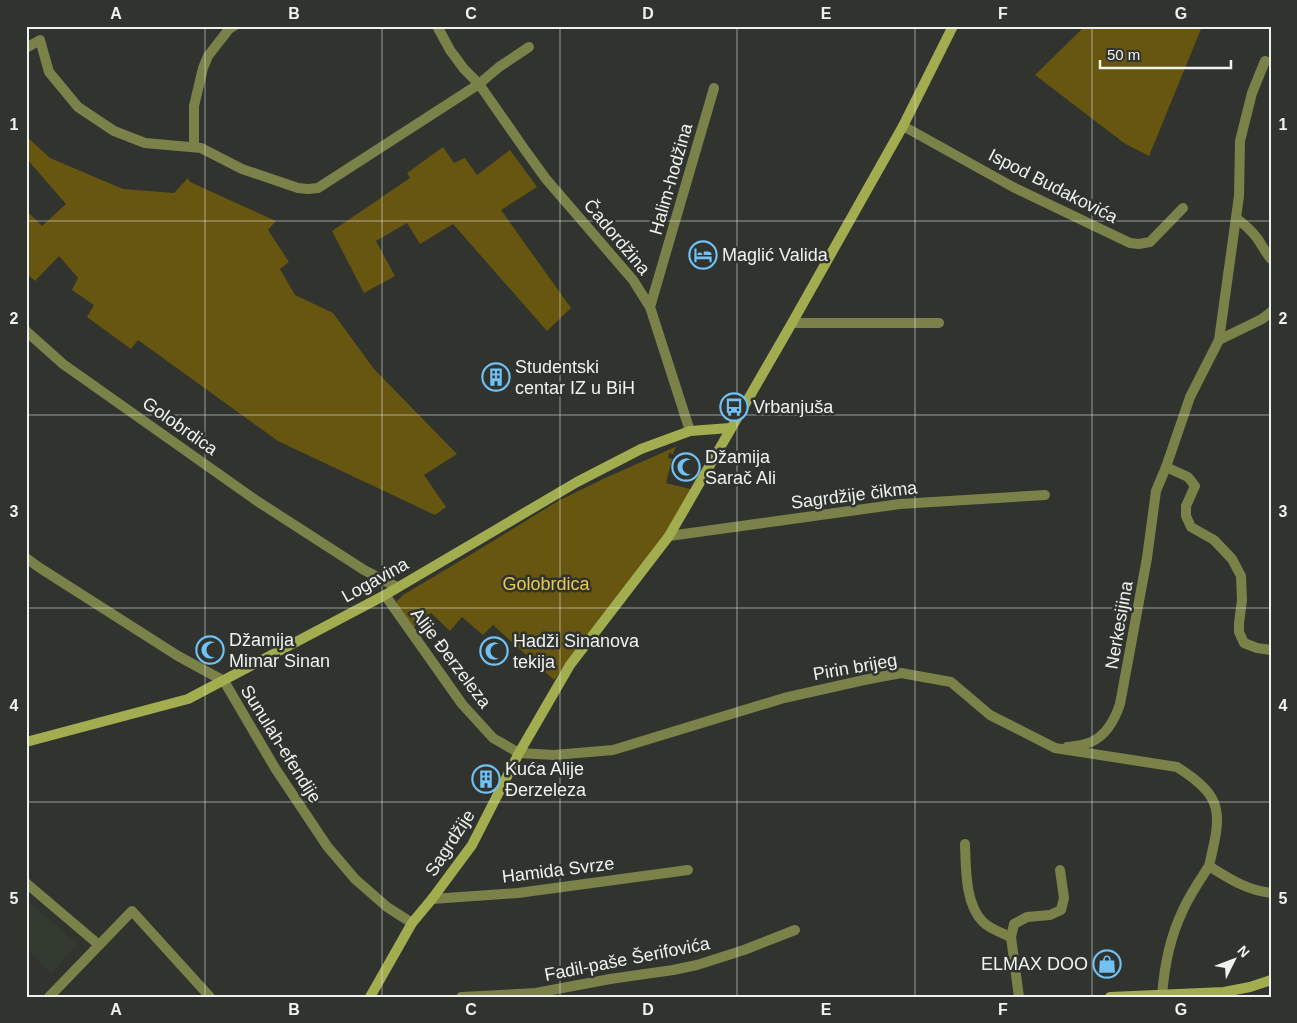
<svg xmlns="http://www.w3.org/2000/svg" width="1297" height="1023" font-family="Helvetica,sans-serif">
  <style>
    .built { fill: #333b30 }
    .green { fill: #67560f }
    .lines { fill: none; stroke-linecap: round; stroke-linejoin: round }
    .street { stroke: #7a8149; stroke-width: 10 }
    .secondary { stroke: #a2ad50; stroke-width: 10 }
    .grid { fill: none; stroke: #f0f2ef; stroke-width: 1; stroke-opacity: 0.55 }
    .labels { text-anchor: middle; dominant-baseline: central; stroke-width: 5; stroke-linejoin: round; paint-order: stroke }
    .street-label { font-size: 18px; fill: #f0f2ef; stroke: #30332e }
    .poi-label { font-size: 18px; fill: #f0f2ef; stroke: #30332e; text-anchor: start }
    .park-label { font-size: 18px; fill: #eaca4c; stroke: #30332e }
    .neatline { fill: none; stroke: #f0f2ef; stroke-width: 2 }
    .grid-label { font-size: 16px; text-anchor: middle; font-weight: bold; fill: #f0f2ef }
  </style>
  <rect width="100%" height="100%" fill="#30332e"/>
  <path class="built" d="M26,899L77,944L51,974L30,952L26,956Z"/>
  <g class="green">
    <path d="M1085,26H1201V29L1149,156L1124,143L1035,75Z"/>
    <path d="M26,136L50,158L123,189L174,193L188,178L190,182L276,221L268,230L289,262L280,269L295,295L333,313L374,369L457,454L424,475L446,507L435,515L278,441L138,340L131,349L87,317L94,305L72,290L78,278L59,256L35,281L26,273V216L29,213L42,226L66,204L26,158Z"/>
    <path d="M443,147L454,163L465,158L477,175L510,150L537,187L501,210L571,308L547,331L453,224L420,244L407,223L376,241L395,276L364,293L332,231L410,178L407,173Z"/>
    <path d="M676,446L673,454L669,453L668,458L672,459L666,483L690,489L688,499L663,537L554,680L493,625L483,635L462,617L450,631L431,613L414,627L397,606V601L403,595L485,546L558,501L603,479L673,448Z"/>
  </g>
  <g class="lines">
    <g class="street">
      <path d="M437,26L450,50L464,69L479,84L525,150L546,179L633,280L650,307L690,431"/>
      <path d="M26,48L40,40L49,72L78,107L114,131L145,143L201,148L242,169L298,188L308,189L318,188L479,84L499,67L529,47"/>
      <path d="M903,126L1013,187L1130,243L1139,244L1150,242L1183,208"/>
      <path d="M194,147V106L203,68L208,56L229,29L234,26"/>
      <path d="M1236,218C1244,224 1251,230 1257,238C1262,245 1265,252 1271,259"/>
      <path d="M650,307L714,88"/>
      <path d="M792,323H939"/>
      <path d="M26,331L63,364L257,501L364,570L397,587"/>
      <path d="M1219,340L1262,319L1271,312"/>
      <path d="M1166,467L1188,477L1195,486L1186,506V516L1191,527L1214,540L1232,559L1241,576L1242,600L1239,623V632L1244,643L1257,648L1271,650"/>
      <path d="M669,536L900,504L1045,495"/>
      <path d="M26,558L40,568L178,656L224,681L275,768L327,846L355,879L387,907L412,923"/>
      <path d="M385,595L462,704L493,738L519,753L554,755L613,750L784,698L864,680L901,673L951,682L990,715L1055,748L1177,767C1226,798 1221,814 1209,866C1230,879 1246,890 1271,893"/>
      <path d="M1067,747C1075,746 1084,745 1091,742C1107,735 1115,719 1120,704L1147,558L1156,491L1166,467L1190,397L1219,340L1239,196L1240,141L1252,93L1265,61"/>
      <path d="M965,844C966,869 965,904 983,922C990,929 1002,933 1011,937"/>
      <path d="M26,883L99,945"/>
      <path d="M432,899L518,893L688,870"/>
      <path d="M49,997L132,911L210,997"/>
      <path d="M461,997L536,993L610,979L673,970L697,965L744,950L795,930"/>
      <path d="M1019,997L1011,937L1014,924L1027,917L1050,915L1061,910L1064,898L1060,870"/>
      <path d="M1162,997C1164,967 1170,937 1183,910C1190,894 1200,880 1209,866"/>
    </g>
    <g class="secondary">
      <path d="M26,742L188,699L385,595L577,482L641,449L690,431L730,428"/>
      <path d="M370,997L412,923L432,899L472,845L519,753L570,665L669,536L792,323L903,126L953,26"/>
      <path d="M1110,997L1224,992L1250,987L1271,980"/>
    </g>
  </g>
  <path class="grid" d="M205,26V997M382,26V997M560,26V997M737,26V997M915,26V997M1092,26V997M26,221H1271M26,415H1271M26,608H1271M26,802H1271"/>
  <defs>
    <g id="hotel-ring" transform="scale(1.4375)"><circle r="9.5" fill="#30332e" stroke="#71c1f5" stroke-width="1.5"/><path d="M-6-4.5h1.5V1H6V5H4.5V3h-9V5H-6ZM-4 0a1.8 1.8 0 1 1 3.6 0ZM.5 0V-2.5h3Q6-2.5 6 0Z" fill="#71c1f5"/></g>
    <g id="building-ring" transform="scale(1.4375)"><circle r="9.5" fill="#30332e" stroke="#71c1f5" stroke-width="1.5"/><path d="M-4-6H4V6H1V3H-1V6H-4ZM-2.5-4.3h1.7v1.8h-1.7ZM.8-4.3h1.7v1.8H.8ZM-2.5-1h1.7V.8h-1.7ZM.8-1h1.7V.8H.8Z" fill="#71c1f5"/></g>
    <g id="bus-ring" transform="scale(1.4375)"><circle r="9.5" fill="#30332e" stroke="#71c1f5" stroke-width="1.5"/><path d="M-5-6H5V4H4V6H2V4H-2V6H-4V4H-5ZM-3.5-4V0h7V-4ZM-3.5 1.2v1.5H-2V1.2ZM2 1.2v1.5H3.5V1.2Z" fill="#71c1f5"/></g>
    <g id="mosque-ring" transform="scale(1.4375)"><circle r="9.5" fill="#30332e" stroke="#71c1f5" stroke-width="1.5"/><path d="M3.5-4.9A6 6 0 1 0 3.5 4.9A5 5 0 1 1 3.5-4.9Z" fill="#71c1f5"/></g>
    <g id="shop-ring" transform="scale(1.4375)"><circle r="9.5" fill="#30332e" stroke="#71c1f5" stroke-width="1.5"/><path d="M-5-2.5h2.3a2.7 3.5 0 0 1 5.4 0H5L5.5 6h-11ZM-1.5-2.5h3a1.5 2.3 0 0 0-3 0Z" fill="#71c1f5"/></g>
  </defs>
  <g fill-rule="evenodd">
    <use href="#hotel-ring" x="703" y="255"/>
    <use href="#building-ring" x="496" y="377"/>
    <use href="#bus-ring" x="734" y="407"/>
    <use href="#mosque-ring" x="686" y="467"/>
    <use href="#mosque-ring" x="210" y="650"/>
    <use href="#mosque-ring" x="494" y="651"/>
    <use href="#building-ring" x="486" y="779"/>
    <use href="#shop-ring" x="1107" y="964"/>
  </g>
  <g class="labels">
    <g class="street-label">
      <text transform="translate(671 179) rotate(-74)">Halim-hodžina</text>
      <text transform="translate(1053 186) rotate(27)">Ispod Budakovića</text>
      <text transform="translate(617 237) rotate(50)">Čadordžina</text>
      <text transform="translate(180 426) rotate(35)">Golobrdica</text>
      <text transform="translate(854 495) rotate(-7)">Sagrdžije čikma</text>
      <text transform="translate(375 580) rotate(-29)">Logavina</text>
      <text transform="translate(1119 625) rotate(-80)">Nerkesijina</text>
      <text transform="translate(451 658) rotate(53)">Alije Đerzeleza</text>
      <text transform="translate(855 667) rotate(-10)">Pirin brijeg</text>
      <text transform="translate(281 744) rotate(58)">Sunulah-efendije</text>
      <text transform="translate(450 843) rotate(-57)">Sagrdžije</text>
      <text transform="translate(558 870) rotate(-7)">Hamida Svrze</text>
      <text transform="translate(627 959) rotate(-11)">Fadil-paše Šerifovića</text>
    </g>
    <g class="poi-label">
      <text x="722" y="255">Maglić Valida</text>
      <text x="515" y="367">Studentski<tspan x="515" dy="21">centar IZ u BiH</tspan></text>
      <text x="753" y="407">Vrbanjuša</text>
      <text x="705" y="457">Džamija<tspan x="705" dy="21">Sarač Ali</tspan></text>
      <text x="229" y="640">Džamija<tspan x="229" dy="21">Mimar Sinan</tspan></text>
      <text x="513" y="641">Hadži Sinanova<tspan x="513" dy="21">tekija</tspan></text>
      <text x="505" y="769">Kuća Alije<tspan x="505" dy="21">Đerzeleza</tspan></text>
      <text x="1088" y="964" text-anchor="end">ELMAX DOO</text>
    </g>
    <g class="park-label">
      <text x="546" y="584">Golobrdica</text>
    </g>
  </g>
  <rect width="1297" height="1023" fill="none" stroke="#30332e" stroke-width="55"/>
  <g transform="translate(1234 960) rotate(48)" stroke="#30332e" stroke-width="4" paint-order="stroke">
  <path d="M0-4L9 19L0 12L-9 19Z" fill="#f0f2ef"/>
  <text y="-8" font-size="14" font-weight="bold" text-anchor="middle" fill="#f0f2ef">N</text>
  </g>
  <path d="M1100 60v8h131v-8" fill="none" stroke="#f0f2ef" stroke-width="2.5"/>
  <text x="1107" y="60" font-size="15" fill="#f0f2ef" stroke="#30332e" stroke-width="4" paint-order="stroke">50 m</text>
  <rect x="28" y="28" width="1242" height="968" class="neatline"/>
  <g class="grid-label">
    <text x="116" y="19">A</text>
    <text x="294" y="19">B</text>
    <text x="471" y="19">C</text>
    <text x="648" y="19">D</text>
    <text x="826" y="19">E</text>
    <text x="1003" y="19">F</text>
    <text x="1181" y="19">G</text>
    <text x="14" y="130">1</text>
    <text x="1283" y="130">1</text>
    <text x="14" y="324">2</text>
    <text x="1283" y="324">2</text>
    <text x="14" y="517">3</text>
    <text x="1283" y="517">3</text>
    <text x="14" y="711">4</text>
    <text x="1283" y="711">4</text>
    <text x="14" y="904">5</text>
    <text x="1283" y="904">5</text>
    <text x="116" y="1015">A</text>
    <text x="294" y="1015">B</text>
    <text x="471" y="1015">C</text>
    <text x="648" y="1015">D</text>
    <text x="826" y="1015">E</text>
    <text x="1003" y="1015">F</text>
    <text x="1181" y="1015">G</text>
  </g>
</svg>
